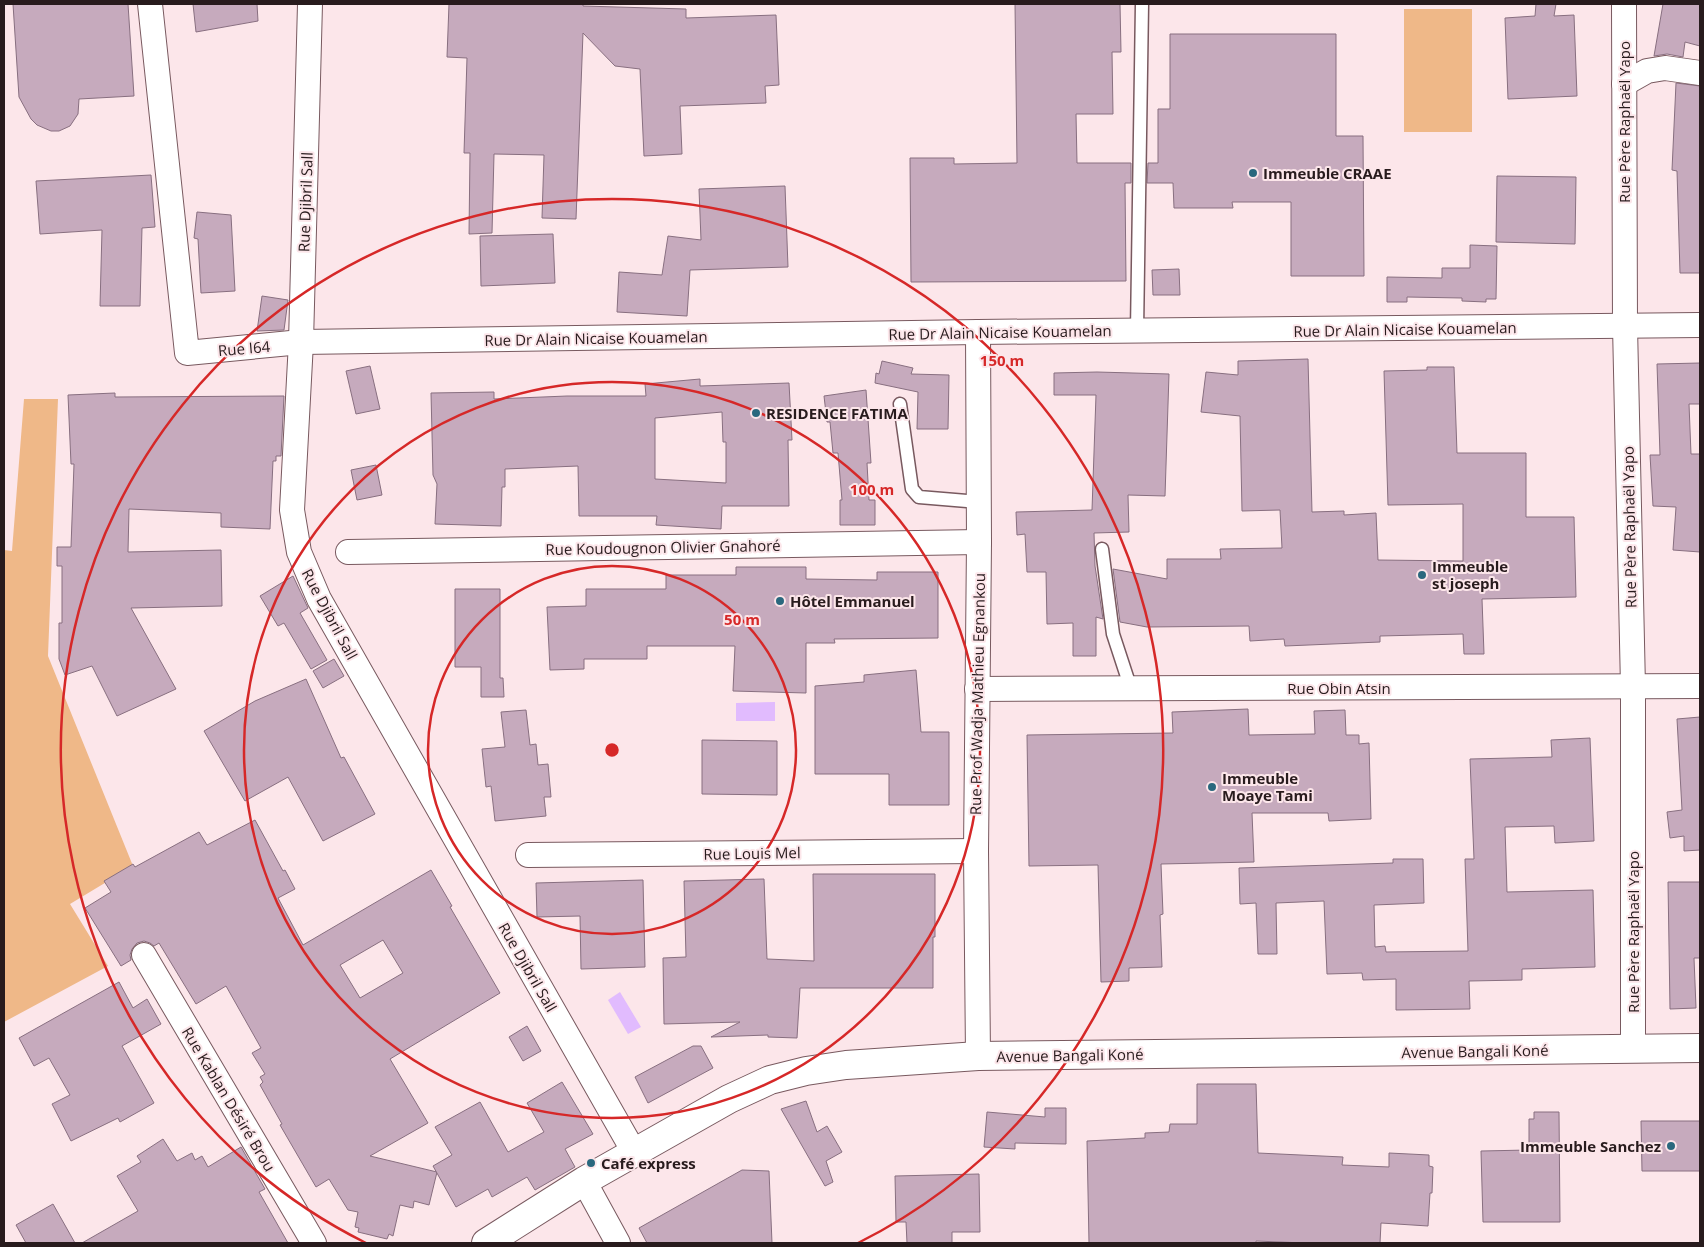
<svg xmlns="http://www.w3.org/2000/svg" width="1704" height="1247" font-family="'Open Sans',sans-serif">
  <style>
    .green { fill: #efb888 }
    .water { fill: #e1bbfe }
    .building { fill: #c6aabd; stroke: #886f80; fill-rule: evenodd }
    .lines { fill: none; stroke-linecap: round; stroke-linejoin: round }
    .service-casing { stroke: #78595f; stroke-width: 15 }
    .minor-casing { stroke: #78595f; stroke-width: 26 }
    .tertiary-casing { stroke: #78595f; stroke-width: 30 }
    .service { stroke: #fff; stroke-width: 12 }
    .minor { stroke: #fff; stroke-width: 24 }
    .tertiary { stroke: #fff; stroke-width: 28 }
    .ring { fill: none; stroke: #d62828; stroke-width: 2.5 }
    .poi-dot { fill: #2a687e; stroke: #fce6ea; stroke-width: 2 }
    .labels { text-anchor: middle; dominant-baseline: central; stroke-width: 4; stroke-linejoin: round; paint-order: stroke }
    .street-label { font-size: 15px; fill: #281b1d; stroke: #fce6ea }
    .poi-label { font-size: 15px; font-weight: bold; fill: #281b1d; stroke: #fce6ea; text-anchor: start }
    .centre { fill: #d62828; stroke: #fce6ea; stroke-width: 2.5 }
    .ring-label { font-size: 15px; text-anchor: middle; font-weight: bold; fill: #d62828; stroke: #fce6ea; stroke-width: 4; stroke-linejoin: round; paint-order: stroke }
  </style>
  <rect width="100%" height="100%" fill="#fce6ea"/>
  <g class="green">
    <rect x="1404" y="9" width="68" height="123"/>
    <path d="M24,399H58L48,656L133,866L70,904L108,966L4,1022V550L12,551Z"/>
  </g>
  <g class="water">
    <path d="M775,702V721H736V703Z"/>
    <path d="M620,992L641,1027L628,1034L608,1000Z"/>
  </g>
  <g class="building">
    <path d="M13,4H128L134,96L79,99L78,114L70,126L59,131H51L37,125L31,119L19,97Z"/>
    <path d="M193,4H257L258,21L196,32Z"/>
    <path d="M449,4H583V6L686,9V18L776,15L779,85L765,86L766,103L680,106L682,154L644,156L640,69L615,66L583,33L576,219L542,218L544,155L494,154L492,233L469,234L470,153H464L467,58L447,57Z"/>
    <path d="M1015,4H1120L1121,52H1112L1113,114H1076L1077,163H1131V183H1125L1126,281L911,282L910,158H954V164L1017,163Z"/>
    <path d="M1536,4H1556L1554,16L1574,15L1577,96L1508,99L1505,18L1535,16Z"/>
    <path d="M1663,4H1700V46L1685,42L1683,57L1667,54L1654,56Z"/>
    <path d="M1170,34H1336V136H1363L1364,276H1291V202H1232L1233,208H1174L1173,183H1147L1148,163H1158V109H1170Z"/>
    <path d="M1676,83L1700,86V273H1680L1677,171L1672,170Z"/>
    <path d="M151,175L155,227L142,228L140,306H100L102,230L40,234L36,181Z"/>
    <path d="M1497,176L1576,177L1575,244L1496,242Z"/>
    <path d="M785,186L788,267L690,270L687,316L617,312L619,272L662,275L668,236L701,240L699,189Z"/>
    <path d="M197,212L231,215L235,291L201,293L198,239L194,238Z"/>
    <path d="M553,234L555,283L481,286L480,236Z"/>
    <path d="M1470,245L1497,246L1496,299H1486V302L1462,301V298L1407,297V302H1387V277L1442,278V268H1470Z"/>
    <path d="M1179,269L1180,295H1153L1152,270Z"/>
    <path d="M262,296L288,300L284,330L257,331Z"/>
    <path d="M1308,359L1312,512L1344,511V515L1376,513L1378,560L1463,561V504L1388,505L1384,371L1427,370V367H1454L1457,453H1526V517H1574L1576,597L1482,599L1484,654H1464L1463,634L1380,636V642L1285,646L1284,639L1250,641L1249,626L1147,627L1120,622L1113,569L1167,579V559H1221L1220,549L1282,548L1280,510L1242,511L1240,416L1201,412L1206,372L1238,375V361Z"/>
    <path d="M882,361L913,368L911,374L949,375L948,429H917L918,392L875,383L876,373L879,374Z"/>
    <path d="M1700,363V404H1689L1691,454H1700V552L1673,550L1676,507L1653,506L1650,455H1660L1657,364Z"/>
    <path d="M370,366L380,409L356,414L346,371Z"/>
    <path d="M1097,372L1169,374L1165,496L1128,495L1129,532L1094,533L1095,566L1103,619L1096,617V656H1073V623L1047,624L1046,572H1027L1025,534L1017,535L1016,512L1092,510L1096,395H1054V373Z"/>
    <path d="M700,379V386L789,383L792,440H788L789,506H722L721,529L656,525L657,516H579L578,466L505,469V487H502L501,526L435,524L437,484L433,475L431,393L494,392V399L567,396H646L645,384ZM722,412L723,442H726V483L655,479V418Z"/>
    <path d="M866,390L871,463H867L869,500H875V525H840V500H842L838,453H833L830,422H827L824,396Z"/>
    <path d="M115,393V397L284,396L281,456H276V461H273L270,529L221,527V513L129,509L128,552L221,550L222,606L131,608L176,689L117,716L92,666L65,675L59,659V623H62V566H57V547H71L74,464H71L68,395Z"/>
    <path d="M376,465L382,495L357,500L351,470Z"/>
    <path d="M736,567H806V579L877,580V572H938V638L834,639L835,643H806V693L733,691L735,646H647V659H584V669L550,670L547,607L586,606V589H666V575H736Z"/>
    <path d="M293,576L308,608L300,613L327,660L311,669L284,623L278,626L260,596Z"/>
    <path d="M455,589H500V678H503L504,697H481V667H455Z"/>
    <path d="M334,659L344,676L323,688L313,671Z"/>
    <path d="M916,670L921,732H949V805H889V774H815V686L864,682V675Z"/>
    <path d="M306,679L341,758L344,757L375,814L323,841L288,777L245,801L204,731L255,701Z"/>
    <path d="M1248,709L1249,735L1315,734L1314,711L1345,710L1346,735H1359V744L1369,743L1371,819L1329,821L1328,813H1252L1254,862L1161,864L1163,914L1160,915L1162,967L1129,968V981L1101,982L1098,865L1029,866L1027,735L1173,733L1172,712Z"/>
    <path d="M526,710L530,745L536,744L538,765L548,764L551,797H544L546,816L495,821L491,786L486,787L482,749L505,747L501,712Z"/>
    <path d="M1700,717V850L1684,851V836L1670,838L1667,812L1682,810L1677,719Z"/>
    <path d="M1590,738L1594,841L1555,843L1554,826L1505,827L1507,892L1593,890L1595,967L1522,969V980L1469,981L1470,1009L1396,1010V979L1363,980L1362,973L1327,974L1324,901L1276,903L1277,954H1258L1256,903L1240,904L1239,868L1393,863V859H1423L1424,903L1374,905L1375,947L1385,946L1386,952L1468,951L1465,859H1474L1470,759L1552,757L1551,740Z"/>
    <path d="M702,740L777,741V795L702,794Z"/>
    <path d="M255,820L283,871L285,870L295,889L278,898L303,945L431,870L452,906L450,907L500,993L390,1059L428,1123L370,1156L437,1172L429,1205L414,1201L413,1208L400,1205L393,1236L389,1234L387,1239L358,1232L359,1228L355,1227L358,1212L348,1210L329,1179L316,1187L280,1125L282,1124L260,1085L263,1082L260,1077L265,1074L252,1053L261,1048L226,986L196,1004L159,943L154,946L150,943L144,941L137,943L132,949L130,955L131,960L121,966L85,908L111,892L104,881L133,864L135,867L199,832L207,845ZM383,940L403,973L360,998L340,965Z"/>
    <path d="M813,874H935V937H933V988H800L797,1038L768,1037V1035L711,1037L740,1022L664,1024L663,958L686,957L684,881L764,879L767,959L814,961Z"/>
    <path d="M643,880L645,967L581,969L580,916L537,917L536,883Z"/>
    <path d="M1668,882H1700V958H1694L1696,1008L1670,1009Z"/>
    <path d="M119,982L133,1008L147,999L161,1024L122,1046L154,1103L120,1122L118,1118L71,1141L52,1104L70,1095L49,1058L34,1066L19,1038Z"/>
    <path d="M527,1026L541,1051L523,1061L509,1037Z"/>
    <path d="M693,1046H701L713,1068L648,1103L635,1077Z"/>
    <path d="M562,1082L593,1134L565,1149L575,1167L535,1190L527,1177L492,1197L488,1189L456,1207L433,1166L452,1155L435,1127L480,1102L508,1152L544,1132L527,1103Z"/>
    <path d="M1197,1084H1256L1258,1153L1343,1157L1342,1165L1389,1167V1153L1429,1155V1166L1433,1167L1432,1193H1430L1428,1226L1381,1223L1380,1243H1304L1256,1241V1243H1089L1087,1141L1145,1138V1133L1169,1132L1170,1124H1197Z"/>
    <path d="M806,1101L817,1132L827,1126L842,1152L826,1161L833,1182L825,1186L781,1109Z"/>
    <path d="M1045,1108H1066V1144L1015,1143V1149L984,1147L987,1112L1045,1117Z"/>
    <path d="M1534,1112H1559L1560,1222H1483L1481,1151L1529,1150V1119H1534Z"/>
    <path d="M1641,1121H1700V1171H1642Z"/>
    <path d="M163,1139L177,1161L192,1153L195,1160L202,1156L208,1167L241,1147L265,1189L259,1192L288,1243H82L138,1211L117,1176L141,1162L137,1156Z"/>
    <path d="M742,1170L769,1171L772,1243H647L639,1228Z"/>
    <path d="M979,1174L980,1232H952V1243H907L906,1222H896L895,1176Z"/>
    <path d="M53,1204L75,1243H26L16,1225Z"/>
  </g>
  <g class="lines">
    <g class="service-casing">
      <g id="service">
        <path d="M1137,331L1142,4"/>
        <path d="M900,404L912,489L919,497L979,502"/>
        <path d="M1102,549L1113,634L1131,689"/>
      </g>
    </g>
    <g class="minor-casing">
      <g id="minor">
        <path d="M150,4L187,353L301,342L978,332L1700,325"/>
        <path d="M310,4L301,342L292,510L299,552L319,599L634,1152"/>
        <path d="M1624,4L1625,326L1633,687V1049"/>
        <path d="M1624,84L1647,71L1665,68L1700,73"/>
        <path d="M978,332L979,542L976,851L978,1056"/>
        <path d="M348,552L979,542"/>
        <path d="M977,689L1700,686"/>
        <path d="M528,855L976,851"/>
        <path d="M144,955L314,1243"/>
        <path d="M584,1181L618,1243"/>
      </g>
    </g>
    <g class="tertiary-casing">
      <path id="tertiary" d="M486,1243L584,1181L729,1099L770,1080L806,1071L846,1065L978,1056L1700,1048"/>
    </g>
    <use href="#service" class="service"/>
    <use href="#minor" class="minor"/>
    <use href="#tertiary" class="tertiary"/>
  </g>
  <g class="ring">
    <circle cx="612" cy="750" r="184"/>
    <circle cx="612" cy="750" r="368"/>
    <path d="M366 1243A551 551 0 1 1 858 1243"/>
  </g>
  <g class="poi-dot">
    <circle cx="1253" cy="173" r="5"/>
    <circle cx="756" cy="413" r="5"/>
    <circle cx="1422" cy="575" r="5"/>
    <circle cx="780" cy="601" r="5"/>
    <circle cx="1212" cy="787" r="5"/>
    <circle cx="1671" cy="1146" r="5"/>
    <circle cx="591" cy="1163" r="5"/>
  </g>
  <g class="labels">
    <g class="street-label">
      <text transform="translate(1624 122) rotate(-90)">Rue Père Raphaël Yapo</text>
      <text transform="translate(305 202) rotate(-88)">Rue Djibril Sall</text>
      <text transform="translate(1405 329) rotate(-1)">Rue Dr Alain Nicaise Kouamelan</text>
      <text transform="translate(1000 332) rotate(-1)">Rue Dr Alain Nicaise Kouamelan</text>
      <text transform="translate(596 338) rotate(-1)">Rue Dr Alain Nicaise Kouamelan</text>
      <text transform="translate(244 348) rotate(-5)">Rue I64</text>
      <text transform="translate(1629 527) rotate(-91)">Rue Père Raphaël Yapo</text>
      <text transform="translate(663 547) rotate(-1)">Rue Koudougnon Olivier Gnahoré</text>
      <text transform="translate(330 614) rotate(62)">Rue Djibril Sall</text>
      <text x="1339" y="688">Rue Obin Atsin</text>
      <text transform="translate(977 694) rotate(-89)">Rue Prof Wadja Mathieu Egnankou</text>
      <text transform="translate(752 853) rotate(-1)">Rue Louis Mel</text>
      <text transform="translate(1633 932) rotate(-90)">Rue Père Raphaël Yapo</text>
      <text transform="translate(528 967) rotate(60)">Rue Djibril Sall</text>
      <text transform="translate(1475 1051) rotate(-1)">Avenue Bangali Koné</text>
      <text transform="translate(1070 1055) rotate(-1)">Avenue Bangali Koné</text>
      <text transform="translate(229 1099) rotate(59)">Rue Kablan Désiré Brou</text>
    </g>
    <g class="poi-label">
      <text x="1263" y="173">Immeuble CRAAE</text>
      <text x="766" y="413">RESIDENCE FATIMA</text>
      <text x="1432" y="566">Immeuble<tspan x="1432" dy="17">st joseph</tspan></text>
      <text x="790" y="601">Hôtel Emmanuel</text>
      <text x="1222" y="778">Immeuble<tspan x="1222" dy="17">Moaye Tami</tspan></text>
      <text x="1661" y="1146" text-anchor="end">Immeuble Sanchez</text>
      <text x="601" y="1163">Café express</text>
    </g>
  </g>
  <circle cx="612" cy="750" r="8" class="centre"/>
  <g class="ring-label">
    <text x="1002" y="366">150 m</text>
    <text x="872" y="495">100 m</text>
    <text x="742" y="625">50 m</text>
  </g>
  <rect width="1704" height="1247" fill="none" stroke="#281b1d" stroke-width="10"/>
</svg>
